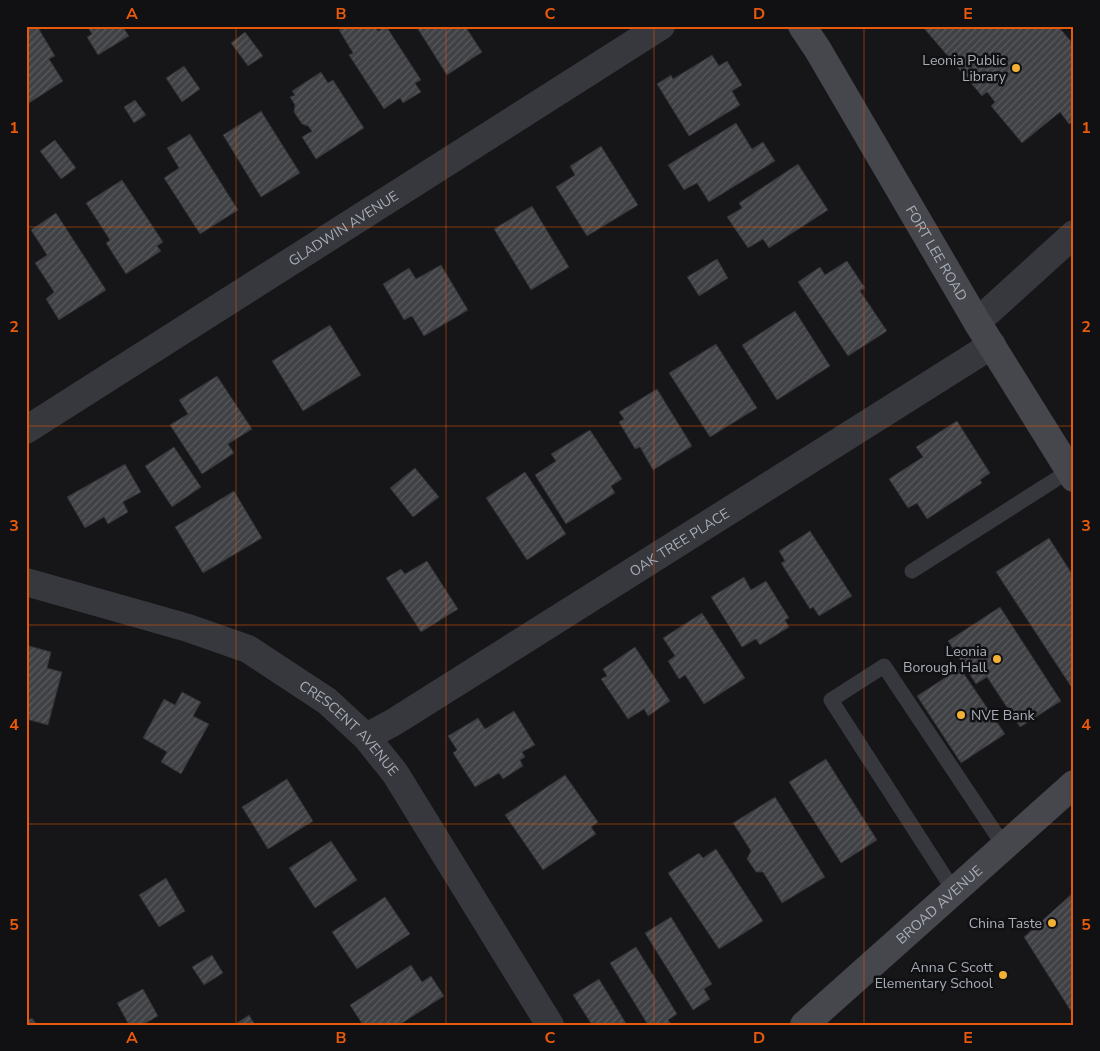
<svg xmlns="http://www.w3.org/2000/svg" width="1100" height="1051" font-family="'Nunito Sans',sans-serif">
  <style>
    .building { fill: url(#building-hatch); stroke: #303034 }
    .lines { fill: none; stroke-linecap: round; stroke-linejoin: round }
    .service { stroke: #37383d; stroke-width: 15 }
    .minor { stroke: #37383d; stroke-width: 28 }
    .secondary { stroke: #45474d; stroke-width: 28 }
    .grid { fill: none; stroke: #e8590c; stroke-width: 1; stroke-opacity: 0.55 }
    .poi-dot { fill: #f2b134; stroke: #111113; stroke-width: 2 }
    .labels { text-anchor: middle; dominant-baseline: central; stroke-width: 5; stroke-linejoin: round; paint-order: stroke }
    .poi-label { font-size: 14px; fill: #a8adb8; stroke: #111113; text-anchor: end }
    .street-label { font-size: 14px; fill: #a8adb8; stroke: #111113 }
    .neatline { fill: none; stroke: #e8590c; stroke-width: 2 }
    .grid-label { font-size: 16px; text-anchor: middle; font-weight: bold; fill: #e8590c }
  </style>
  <defs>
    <pattern id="building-hatch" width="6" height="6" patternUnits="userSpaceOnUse" patternTransform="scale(1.25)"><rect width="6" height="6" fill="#404145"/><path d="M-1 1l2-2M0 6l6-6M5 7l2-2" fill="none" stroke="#595a5e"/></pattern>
  </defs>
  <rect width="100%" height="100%" fill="#161618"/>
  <g class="building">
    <path d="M34,26H37L55,56L49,59L63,81L26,105V32Z"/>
    <path d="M87,26H122L129,36L98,55L87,37L92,34Z"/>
    <path d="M345,26H375L378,31L386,26L421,80L415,83L421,92L403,103L400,98L384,109L349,55L353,53L339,30Z"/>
    <path d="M416,26H465L482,52L447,75Z"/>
    <path d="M922,26H1058L1074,45V121L1069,124L1060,112L1022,143L991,106L995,102L987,92L982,96Z"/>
    <path d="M245,32L263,56L248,66L231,43Z"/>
    <path d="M712,55L719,66L727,61L742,85L732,91L740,105L689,136L657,84L671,75L673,79Z"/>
    <path d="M184,66L200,89L182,102L166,78Z"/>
    <path d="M321,72L328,83L333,80L364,128L316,159L302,137L312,131L308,126L302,124L294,112L295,105L290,97L295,95L292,91Z"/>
    <path d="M135,100L146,115L134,123L124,107Z"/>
    <path d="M261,111L300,173L261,197L223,135Z"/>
    <path d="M736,123L752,149L763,142L775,161L709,202L697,183L684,190L668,165Z"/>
    <path d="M190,134L238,210L200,234L164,178L179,168L167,148Z"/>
    <path d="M55,140L76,168L61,179L40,151Z"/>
    <path d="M601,146L638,205L587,236L556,187L575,175L570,166Z"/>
    <path d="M798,164L828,210L769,248L763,239L748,248L727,217L742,208L739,203Z"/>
    <path d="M122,180L163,242L157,246L161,251L126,274L106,243L110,240L86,203Z"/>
    <path d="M532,206L569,267L531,290L494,229Z"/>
    <path d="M56,213L106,290L59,320L46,299L54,292L35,263L47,255L31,230Z"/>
    <path d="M717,259L728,278L699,296L687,277Z"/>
    <path d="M847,261L865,288L860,291L887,331L848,356L798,282L820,267L825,275Z"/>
    <path d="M441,265L468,310L424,336L412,316L404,320L383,284L409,268L416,279Z"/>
    <path d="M795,311L830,366L777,400L742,345Z"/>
    <path d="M330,325L361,375L303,411L272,361Z"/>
    <path d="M716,344L757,408L710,437L669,373Z"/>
    <path d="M217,376L252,429L228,444L234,453L202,474L170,425L188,414L179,400Z"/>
    <path d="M657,389L692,446L653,470L640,447L635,449L619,422L624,419L619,412Z"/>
    <path d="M957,421L990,473L980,480L982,483L927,519L917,503L908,508L889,479L923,457L916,447Z"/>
    <path d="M590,430L622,479L611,486L615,493L566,524L535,475L556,461L551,454Z"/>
    <path d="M174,447L201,487L172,507L145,466Z"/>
    <path d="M125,464L141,492L123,502L128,512L108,524L104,517L85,528L67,497Z"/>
    <path d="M415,468L439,497L413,517L390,488Z"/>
    <path d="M525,472L566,534L527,560L486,498Z"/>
    <path d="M234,491L262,538L203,573L175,527Z"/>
    <path d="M810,531L852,596L819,616L813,607L810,609L781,563L785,561L779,551Z"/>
    <path d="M1049,538L1074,577V686L1072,688L996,572Z"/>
    <path d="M427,561L458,609L421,632L386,578L401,569L405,574Z"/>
    <path d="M744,577L751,590L766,581L789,618L785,620L789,627L760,645L756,639L742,647L711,597Z"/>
    <path d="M1000,607L1061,701L1020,727L987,677L976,684L948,641Z"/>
    <path d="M702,613L745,678L704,704L685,675L679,679L668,661L675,656L663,638Z"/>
    <path d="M26,645L51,652L47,668L62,672L48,725L26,719Z"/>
    <path d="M635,647L670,701L648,716L644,709L628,719L601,679L607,676L603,669Z"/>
    <path d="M960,668L1005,734L961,763L917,696Z"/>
    <path d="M182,692L201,702L193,716L209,724L181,774L161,762L167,752L143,738L164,699L175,705Z"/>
    <path d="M514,711L535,745L522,752L525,757L520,760L523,766L503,779L499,773L475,787L453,753L457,750L448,736L478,718L485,729Z"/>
    <path d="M826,759L877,840L841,863L789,782Z"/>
    <path d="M565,775L598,822L591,827L596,834L543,870L505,815Z"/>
    <path d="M287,779L313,821L268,849L242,807Z"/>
    <path d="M775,797L825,877L782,903L763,872H756L747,859L751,851L733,823Z"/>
    <path d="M331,841L357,880L315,908L289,868Z"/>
    <path d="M716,849L763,921L719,949L668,873L699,853L703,858Z"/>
    <path d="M166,878L185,911L159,927L139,895Z"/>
    <path d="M1074,892V1016L1024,937Z"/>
    <path d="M385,897L410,934L357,969L332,932Z"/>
    <path d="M671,917L712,984L704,989L710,999L693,1010L645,933Z"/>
    <path d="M636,947L677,1014L668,1020L672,1025H648L610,963Z"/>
    <path d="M212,955L223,973L204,985L192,967Z"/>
    <path d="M411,965L422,982L431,976L444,996L399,1025H363L350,1005Z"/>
    <path d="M599,979L627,1025H592L573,995Z"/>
    <path d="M143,989L158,1016L142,1025H129L117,1003Z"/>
    <path d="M249,1015L255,1025H234Z"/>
    <path d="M32,1018L37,1025H26V1022Z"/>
  </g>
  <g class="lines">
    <g class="service">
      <path d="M912,571L1069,471"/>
      <path d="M954,891L831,700L884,666L1004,846"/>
    </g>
    <g class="minor">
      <path d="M977,322L1074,234"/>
      <path id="s1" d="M26,430L661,26"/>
      <path id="s2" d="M26,582L188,628L248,649L327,701L366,737L395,773L550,1025"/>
      <path id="s3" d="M366,737L394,722L992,345"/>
    </g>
    <g class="secondary">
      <path id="s4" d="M802,26L818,50L977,322L1074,478"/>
      <path id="s5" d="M804,1025L1074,784"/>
    </g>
  </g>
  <path class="grid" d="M236,26V1025M446,26V1025M654,26V1025M864,26V1025M26,227H1074M26,426H1074M26,625H1074M26,824H1074"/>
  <g class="poi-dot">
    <circle cx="1016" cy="68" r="5"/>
    <circle cx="997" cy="659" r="5"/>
    <circle cx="961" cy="715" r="5"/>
    <circle cx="1052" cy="923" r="5"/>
    <circle cx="1003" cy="975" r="5"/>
  </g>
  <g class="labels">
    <g class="poi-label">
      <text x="1006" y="60">Leonia Public<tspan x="1006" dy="16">Library</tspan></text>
      <text x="987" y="651">Leonia<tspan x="987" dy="16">Borough Hall</tspan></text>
      <text x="971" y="715" text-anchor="start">NVE Bank</text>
      <text x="1042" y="923">China Taste</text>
      <text x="993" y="967">Anna C Scott<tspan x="993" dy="16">Elementary School</tspan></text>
    </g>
    <g class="street-label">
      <text stroke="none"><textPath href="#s1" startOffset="376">GLADWIN AVENUE</textPath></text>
      <text stroke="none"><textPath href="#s4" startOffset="264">FORT LEE ROAD</textPath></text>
      <text stroke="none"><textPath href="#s3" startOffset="369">OAK TREE PLACE</textPath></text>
      <text stroke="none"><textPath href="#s2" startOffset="361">CRESCENT AVENUE</textPath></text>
      <text stroke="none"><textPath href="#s5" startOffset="181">BROAD AVENUE</textPath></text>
    </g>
  </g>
  <rect width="1100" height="1051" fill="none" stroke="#111113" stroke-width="55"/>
  <rect x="28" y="28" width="1044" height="996" class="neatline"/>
  <g class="grid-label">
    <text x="132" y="19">A</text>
    <text x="341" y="19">B</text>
    <text x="550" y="19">C</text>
    <text x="759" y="19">D</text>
    <text x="968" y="19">E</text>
    <text x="14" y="133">1</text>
    <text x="1086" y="133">1</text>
    <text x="14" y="332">2</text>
    <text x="1086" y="332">2</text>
    <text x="14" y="531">3</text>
    <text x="1086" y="531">3</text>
    <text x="14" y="730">4</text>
    <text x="1086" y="730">4</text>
    <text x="14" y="930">5</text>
    <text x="1086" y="930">5</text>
    <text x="132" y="1043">A</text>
    <text x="341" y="1043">B</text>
    <text x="550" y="1043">C</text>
    <text x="759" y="1043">D</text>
    <text x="968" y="1043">E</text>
  </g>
</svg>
